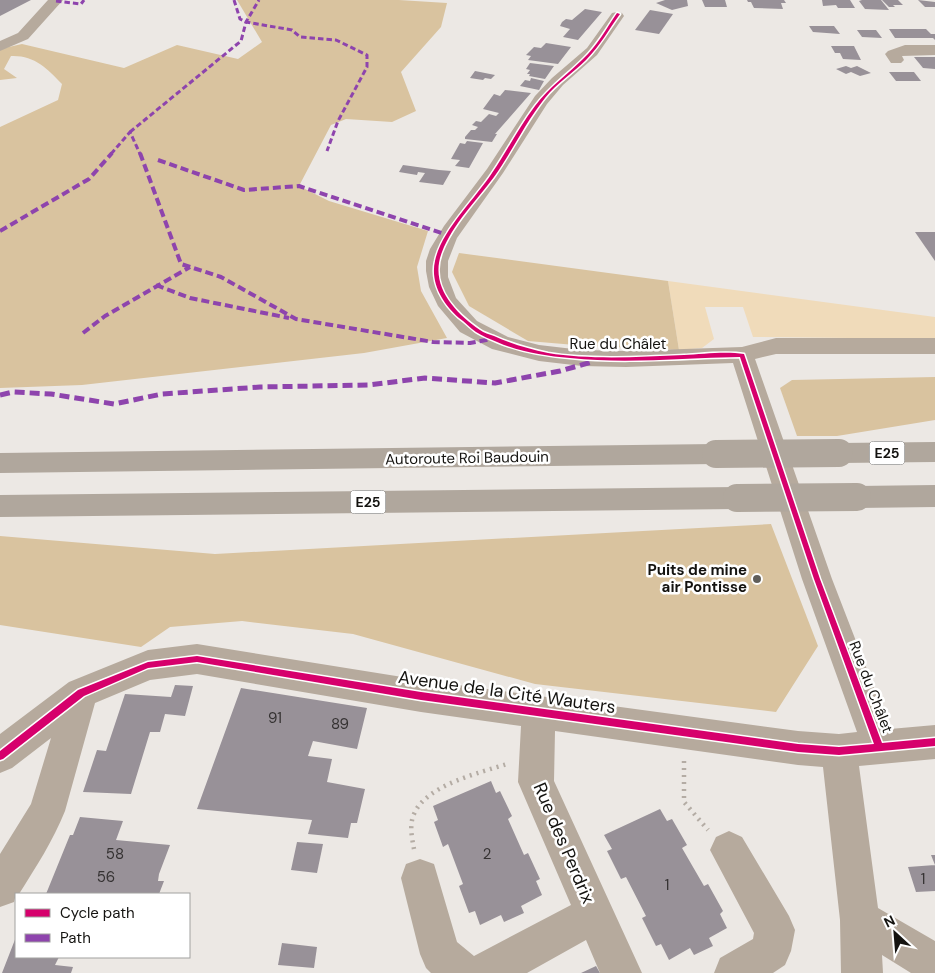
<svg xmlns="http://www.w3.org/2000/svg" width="935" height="973" font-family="'DM Sans',sans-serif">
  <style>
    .green { fill: #f0dbba }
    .forest { fill: #d9c39f }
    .building { fill: #989198 }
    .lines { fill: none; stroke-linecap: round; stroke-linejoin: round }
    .path { stroke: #b4aca4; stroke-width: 4.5; stroke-dasharray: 2 5; stroke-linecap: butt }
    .minor { fill: #b6aa9d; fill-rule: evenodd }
    .highway { fill: #b0a79d; fill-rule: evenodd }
    .highway-bridge { stroke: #b0a79d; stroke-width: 28 }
    .quiet-far2 { stroke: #8e44ad; stroke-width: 3; stroke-dasharray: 5.5 3; stroke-linecap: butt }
    .quiet-far1 { stroke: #8e44ad; stroke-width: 4; stroke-dasharray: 8 4; stroke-linecap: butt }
    .quiet { stroke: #8e44ad; stroke-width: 5; stroke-dasharray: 10 5; stroke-linecap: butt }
    .cycleway-casing { stroke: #fff; stroke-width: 3 }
    .cycleway { fill: #d6006c; fill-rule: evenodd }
    .poi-dot { fill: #605e5a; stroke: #fff; stroke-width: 2 }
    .labels { text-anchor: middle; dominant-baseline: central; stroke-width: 5; stroke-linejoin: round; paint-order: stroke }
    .shield { fill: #fff; stroke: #5a5a58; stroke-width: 1 }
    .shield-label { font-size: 14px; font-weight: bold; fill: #141310 }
    .street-label { font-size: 15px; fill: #141310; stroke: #fff }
    .poi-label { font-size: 15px; font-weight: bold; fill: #141310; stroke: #fff; text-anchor: end }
    .near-number-label { font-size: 15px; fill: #353232 }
    .near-street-label { font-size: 18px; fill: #141310; stroke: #fff }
  </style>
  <rect width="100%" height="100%" fill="#ece8e4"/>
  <path class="green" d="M668,281L935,317V339L753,337L743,307H705L714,339L702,348L679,350Z"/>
  <g class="forest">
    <path d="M237,0H399L447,3L441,27L401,72L416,111L392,122L346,119L331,125L299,186L329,201L428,231L417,267L421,291L447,338L364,353L82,385L0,388V127L58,100L62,84C47,68 34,55 11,56L4,69L17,78L0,80V49L22,44L124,68L177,45L238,59L262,42Z"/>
    <path d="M459,253L668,281L679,350L587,346L528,341L469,306L452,272Z"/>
    <path d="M935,377V420L837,436H797L780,388L792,380Z"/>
    <path d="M771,524L818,646L776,712L535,684L353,634L242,621L170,627L141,647L0,625V536L215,554Z"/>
  </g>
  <g class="building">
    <path d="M0,0H31L0,16Z"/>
    <path d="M665,0H687L688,6L672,10L656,3Z"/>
    <path d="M702,0H725L727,7H705Z"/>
    <path d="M747,0H784L786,3H781L783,9L754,8L751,2H748Z"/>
    <path d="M822,0H850L855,8H838L836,5L823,6Z"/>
    <path d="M862,0H881L889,10L865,9L859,1Z"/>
    <path d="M882,0H898L903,5H893L895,7H889Z"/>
    <path d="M918,0L935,2V7H925Z"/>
    <path d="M585,9L602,12L578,40L563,37L570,29L560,26L562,22L566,19L572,20Z"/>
    <path d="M650,10L673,14L659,34L635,30Z"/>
    <path d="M809,26H834L840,34L813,32Z"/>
    <path d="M889,29H926L931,34H935V40L933,38H895Z"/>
    <path d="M857,30H876L882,38L862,37Z"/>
    <path d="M546,43L571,47L558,64L528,60L531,56L526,55L534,47L541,48Z"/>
    <path d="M831,46H854L861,60L843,59L840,53H835Z"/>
    <path d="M914,57H935V69L923,68Z"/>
    <path d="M530,63L554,66L545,79L529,76L530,74H527L530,70L526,69Z"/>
    <path d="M846,66L851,68L857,66L871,73L860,76L851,72L846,74L836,69Z"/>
    <path d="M475,71L495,75L491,79L485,78L483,80L470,78Z"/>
    <path d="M889,72H914L921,81H896Z"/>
    <path d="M531,78L544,81L539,90L520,86L525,80L530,81Z"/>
    <path d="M505,90L531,93L495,134H497L492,142L465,139V137L471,130H475L478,127L472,125L476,121L481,122L489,114L496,116L499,113L483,109L494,94L500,96Z"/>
    <path d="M467,141L483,143L469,168L455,166L460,160L451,159L460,143L465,144Z"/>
    <path d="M403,165L439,170L451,171L443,185L419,182L425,173L418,172L417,175L399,172Z"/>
    <path d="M915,232H935V261Z"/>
    <path d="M175,685L193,686L185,716L165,714L160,732H150L131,794L83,792L97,750L106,751L125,694L171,697Z"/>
    <path d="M241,688L367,708L357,749L313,741L308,756L332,759L327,782L365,789L357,823H351L348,838L308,834L312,820L197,809Z"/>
    <path d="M491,781L496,793L500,791L512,816L508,819L524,855L528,853L540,879L536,881L542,895L521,906L524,913L504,922L501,915L480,925L475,911L469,913L459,886L463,884L448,844L443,847L434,822L438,820L433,806Z"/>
    <path d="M660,809L667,821L672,819L687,845L682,848L704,886L708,884L723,911L720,914L727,928L709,938L713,946L694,955L690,948L669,960L661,944L656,946L642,918L646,916L626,877L621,879L607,851L612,849L604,835Z"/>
    <path d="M80,817L123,821L116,840L170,845L159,874L158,881H164L159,894H46L70,835H73Z"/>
    <path d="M297,842L323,844L317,873L291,870Z"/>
    <path d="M931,855H935V891L916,892L908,867L935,865Z"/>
    <path d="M16,937V957H59L55,965L73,967L71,973H2Z"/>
    <path d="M282,943L317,947L314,968L278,965Z"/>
    <path d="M596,966L600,973H581Z"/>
  </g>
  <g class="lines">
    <g class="path">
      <path d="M684,761V802L708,830"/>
      <path d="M414,849C412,838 409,825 414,814C426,785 479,773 507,764"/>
    </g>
    <g class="minor">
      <path d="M48,0H63L28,39L0,51V41L18,33Z"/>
      <path d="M617,12L622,13L624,16L597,55L563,85L547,104L503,173L457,238L448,261V277L456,298L477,321L508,337L539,345L582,350L626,351L742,347L776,338H935V354H776L755,359L832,579L890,729L935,725V759L859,766L878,908L935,941V973H911L882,955L883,973H841L840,920L823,767L798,765L555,731L554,781L642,973H600L586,940L527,973H431L426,968L420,954L401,878L406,864L420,859L434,864L457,942L474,956L571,905L518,782L521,726L421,712L197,674L150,680L95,703L65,811C53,841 36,867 19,894H16L14,902L0,907V854L31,804L51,738L12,768L0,773V734L69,682L148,650L197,644L421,680L798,731L839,734L857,732L802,579L733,363L626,367L582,366L539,361L492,349L460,332L438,306L429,287L426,271V261L430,249L444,226L487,169L535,96L552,78L587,48L612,13Z"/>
      <path d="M905,45H935V55L902,56L904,60L901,63H891L885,54L888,51Z"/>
      <path d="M729,831L742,837L789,916L795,930L791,951L785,965L773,973H714L720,958L753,939L754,933L710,850L716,837Z"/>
    </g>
    <g class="highway">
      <path d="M935,442V462L839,463L830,460L826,453L830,446L839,443Z"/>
      <path d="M716,444L725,447L729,454L725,461L716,464L0,473V453Z"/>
      <path d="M935,485V507L857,508L847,505L843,497L847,489L857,486Z"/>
      <path d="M737,487L747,490L751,498L747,506L737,509L0,517V495Z"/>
    </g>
    <g class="highway-bridge">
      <path d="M716,454L839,453"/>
      <path d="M737,498L857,497"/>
    </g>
    <g class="quiet-far2">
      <path d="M234,0L240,19L246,22L292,30L300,37L336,40L367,55V67L338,121L327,151"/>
      <path d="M56,1L81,4L84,0"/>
      <path d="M130,132L241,41L246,22L259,0"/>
      <path d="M111,154L130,132L140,154"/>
    </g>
    <g class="quiet-far1">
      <path d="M140,153L181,264L221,277L296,319L433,342L470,343L491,339"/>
      <path d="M158,160L244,190L299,186L448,235"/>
      <path d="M0,231L89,179L112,153"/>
      <path d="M156,285L190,298L289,318"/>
      <path d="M83,333L105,316L190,267"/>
    </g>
    <path class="quiet" d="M0,395L13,392L51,394L114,404L162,394L260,387L369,385L425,378L495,383L560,371L592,362"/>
    <g class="cycleway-casing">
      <path id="cycleway" d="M617,13L620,14C609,29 600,46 586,60C573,73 557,83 545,98C525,123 512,152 494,177C476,201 453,224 442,252C429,285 454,312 480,330C484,333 489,334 494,336C512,344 529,349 548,353C590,360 640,357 684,355C702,354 726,351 744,354L820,579L882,743L935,738V746L839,755L798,752L421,700L197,662L148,668L84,696L3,759L0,760V751L78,690L148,662L197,656L421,692L798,744L839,747L874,744L814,579L740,357C683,358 626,364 570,358C545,356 520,352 497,342C490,339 482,336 476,332C470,328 465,322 459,318C443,304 430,283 435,261C441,231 475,199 492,173C507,151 519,127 535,106C549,87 567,75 583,59C597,46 606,29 617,13Z"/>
    </g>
    <use href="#cycleway" class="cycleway"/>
  </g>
  <circle class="poi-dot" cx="757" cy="579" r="5"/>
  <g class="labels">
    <g class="shield">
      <rect x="869.5" y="441.5" width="35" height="23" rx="4"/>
      <rect x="350.5" y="490.5" width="35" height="23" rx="4"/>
    </g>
    <g class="shield-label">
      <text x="887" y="453">E25</text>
      <text x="368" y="502">E25</text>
    </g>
    <g class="street-label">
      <text x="618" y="344">Rue du Châlet</text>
      <text transform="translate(467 458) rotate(-1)">Autoroute Roi Baudouin</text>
      <text transform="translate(871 687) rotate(69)">Rue du Châlet</text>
    </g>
    <g class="poi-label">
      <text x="747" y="570">Puits de mine<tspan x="747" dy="17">air Pontisse</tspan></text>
    </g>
    <g class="near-number-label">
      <text x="275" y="718">91</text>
      <text x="340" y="724">89</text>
      <text x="115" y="854">58</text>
      <text x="487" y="854">2</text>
      <text x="106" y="877">56</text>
      <text x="923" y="879">1</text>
      <text x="667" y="885">1</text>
    </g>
    <g class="near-street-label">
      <text transform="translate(507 692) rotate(8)">Avenue de la Cité Wauters</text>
      <text transform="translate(564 843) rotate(67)">Rue des Perdrix</text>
    </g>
  </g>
  <rect x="15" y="893" width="175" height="65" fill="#ffffff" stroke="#a1a19f"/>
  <rect x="25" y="909" width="25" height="8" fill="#d6006c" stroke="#a1a19f"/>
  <text x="60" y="918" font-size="15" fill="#141310">Cycle path</text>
  <rect x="25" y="934" width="25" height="8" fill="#8e44ad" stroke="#a1a19f"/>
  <text x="60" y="943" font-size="15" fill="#141310">Path</text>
  <g transform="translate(895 933) rotate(334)" stroke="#ffffff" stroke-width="4" paint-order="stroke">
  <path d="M0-4L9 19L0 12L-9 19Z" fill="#141310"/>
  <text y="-8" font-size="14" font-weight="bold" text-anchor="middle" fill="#141310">N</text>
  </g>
</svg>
